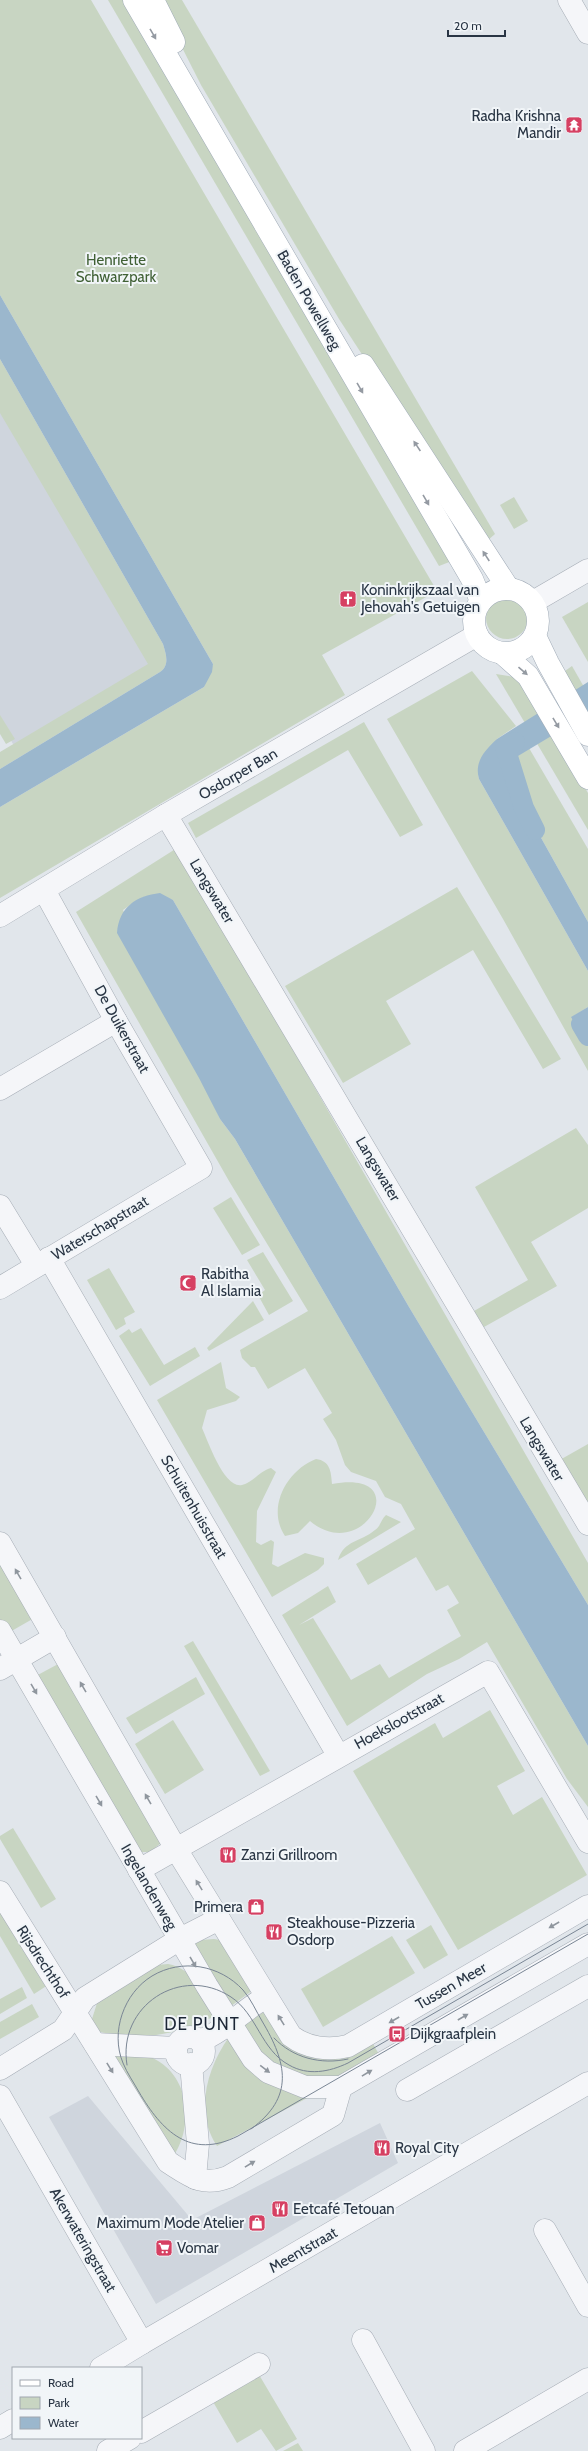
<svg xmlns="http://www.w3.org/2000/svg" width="588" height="2451" font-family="Cabin,sans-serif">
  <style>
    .built { fill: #cfd5dd }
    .green { fill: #c8d5c2 }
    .water { fill: #9bb7cd }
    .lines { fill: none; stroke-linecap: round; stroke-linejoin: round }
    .canal { stroke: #9bb7cd; stroke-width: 20 }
    .minor-casing { stroke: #a6adb6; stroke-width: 23 }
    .major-casing { stroke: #a0abb7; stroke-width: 23 }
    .minor { stroke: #f5f6f9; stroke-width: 22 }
    .major { stroke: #fff; stroke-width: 22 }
    .tram { stroke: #7a8695; stroke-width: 1 }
    .oneway { fill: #949aa2 }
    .oneway2 { fill: #8f969e }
    .labels { text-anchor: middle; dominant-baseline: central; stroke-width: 4; stroke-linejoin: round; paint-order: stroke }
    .poi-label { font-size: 15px; fill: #293544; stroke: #f1f5f8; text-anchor: start }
    .park-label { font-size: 15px; fill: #406035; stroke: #f1f5f8 }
    .street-label { font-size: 15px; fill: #293544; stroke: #f1f5f8 }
    .quarter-label { font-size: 17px; letter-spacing: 1px; fill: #1b2535; stroke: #f1f5f8 }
  </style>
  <rect width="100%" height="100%" fill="#e1e6eb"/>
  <g class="built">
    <path d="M0,396L160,665L16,749L0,722Z"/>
    <path d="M88,2096L192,2220L380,2123L398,2163L156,2304L49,2117Z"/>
  </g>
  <g class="green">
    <path d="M0,0H91L437,591L322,655L345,695L0,898V807L204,687L213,664L0,295Z"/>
    <path d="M108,0H127L452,561L439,566Z"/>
    <path d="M158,0H182L495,534L487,541L480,536L339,319L201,85Z"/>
    <path d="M0,359L163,644C166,654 170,665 160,672L0,769V752L148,664L0,413Z"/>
    <path d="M514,497L528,521L514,529L500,505Z"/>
    <circle cx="507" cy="618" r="21"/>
    <path d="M588,602V662L562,617Z"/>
    <path d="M572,666L588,694V715L565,671Z"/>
    <path d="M472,671L516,726L497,739L478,773L479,779L588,971V1007L572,1017L588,1045V1071L503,919L387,719Z"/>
    <path d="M496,674L520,678L588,793V830Z"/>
    <path d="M0,715L15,739L6,744L0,734Z"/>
    <path d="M364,722L423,825L400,837L348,750L196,838L188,823Z"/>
    <path d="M529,748L588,849V922L506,775L508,762Z"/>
    <path d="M177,848L588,1563V1605L409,1307L173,900C145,894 147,893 123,910L220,1119L235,1139L588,1746V1807L567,1779L487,1642L459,1659L427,1674L347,1726L282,1615L328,1586L336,1602L299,1625L313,1618L351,1680L380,1664L389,1678L461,1636L447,1610L459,1603L448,1585L436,1591L416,1557L368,1585L356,1564L415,1529L401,1504L385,1497L376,1481L351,1472L345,1465L336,1440L323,1419L332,1413L305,1368L268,1389L255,1367H251L242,1358L240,1350L308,1311L229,1181L76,912Z"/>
    <path d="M457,887L561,1059L543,1069L473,950L386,1001L411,1044L343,1083L285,986Z"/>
    <path d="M576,1128L588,1145V1208L531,1242L557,1286L484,1327L474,1311L528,1280L475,1187Z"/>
    <path d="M231,1197L260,1245L242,1255L213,1208Z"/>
    <path d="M263,1252L293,1301L269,1315L258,1295L265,1290L247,1260Z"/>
    <path d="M109,1268L135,1312L124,1318L126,1324L116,1330L87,1280Z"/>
    <path d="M253,1301L264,1320L209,1351L207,1348Z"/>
    <path d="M141,1328L164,1365L195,1347L200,1356L150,1386L119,1336L129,1329L132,1333Z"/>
    <path d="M221,1362L226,1388L240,1397L236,1401L207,1410L202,1428C208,1441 224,1489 242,1485C253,1482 260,1471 271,1468L276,1472L257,1511L256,1542L261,1545L271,1540L274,1542L272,1564L278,1567L305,1553L324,1558V1564L318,1570L272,1597L157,1400Z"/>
    <path d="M588,1444V1512L558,1461Z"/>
    <path d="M316,1459C330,1461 331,1471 332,1484C417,1468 363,1566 310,1521L298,1533L285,1536C266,1508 287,1470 316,1459Z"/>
    <path d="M386,1515L401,1522L338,1560C344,1540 361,1542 375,1530C381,1526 381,1519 386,1515Z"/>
    <path d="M0,1556L36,1617L8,1633L0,1619Z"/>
    <path d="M193,1641L270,1771L260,1776L184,1646Z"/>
    <path d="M60,1663L161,1843L150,1852H138L34,1677Z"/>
    <path d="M196,1677L205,1694L136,1734L126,1718Z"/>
    <path d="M490,1710L525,1771L497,1786L513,1815L542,1797L587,1875L458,1950L353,1771L435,1723L443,1738Z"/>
    <path d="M173,1720L204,1770L165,1794L135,1744Z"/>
    <path d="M13,1828L56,1899L41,1908L0,1839V1836Z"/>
    <path d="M0,1904L48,1985L34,1994L0,1936Z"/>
    <path d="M431,1925L448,1955L424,1969L406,1940Z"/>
    <path d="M392,1936L415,1973L323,2027L301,1989Z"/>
    <path d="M214,1939L220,1940L253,1990L227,2009L191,1945L201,1940Z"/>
    <path d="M168,1964C193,1968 204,1995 217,2015C179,2035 139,2042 97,2031L92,2019L98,2000L157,1965Z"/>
    <path d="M22,1987L27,1998L0,2014V1999Z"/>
    <path d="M32,2004L39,2017L0,2039V2022Z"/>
    <path d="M265,2011L284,2038L371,2040L382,2060L349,2079L310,2081L263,2060L239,2029Z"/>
    <path d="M229,2037L311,2096L217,2146C194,2112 207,2068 229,2037Z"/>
    <path d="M108,2053C119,2053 135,2051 145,2055C189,2069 196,2123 173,2157Z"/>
    <path d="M258,2373L297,2439L276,2451L261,2429L237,2443L212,2400Z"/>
    <path d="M298,2443L303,2451H283Z"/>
  </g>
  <g class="water">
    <path d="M0,295L213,664L212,672L204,687L0,807V769L160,672C170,665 166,654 163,644L0,359Z"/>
    <path d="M588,682V714L508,762L506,775L588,922V971L479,779C474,762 485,750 497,739Z"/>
    <path d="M160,893L173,900L409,1307L588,1605V1746L235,1139L220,1119L199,1078L117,933C119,907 136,896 160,893Z"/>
    <path d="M588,1007V1020L584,1023L588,1030V1045L571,1017Z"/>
  </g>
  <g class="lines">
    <g class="canal">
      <path d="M515,742L505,747L524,808L535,830"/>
      <path d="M588,1020L581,1024L588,1036"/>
    </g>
    <g class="minor-casing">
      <g id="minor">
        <path d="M569,0L588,33"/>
        <path d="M533,602L588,570"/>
        <path d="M166,815L588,1524"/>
        <path d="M0,916L166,815L477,635"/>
        <path d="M0,1089L116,1021"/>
        <path d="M0,1206L36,1265"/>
        <path d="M49,1258L338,1755"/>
        <path d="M0,1288L201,1168L116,1021L44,890"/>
        <path d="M0,1543L176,1849L291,2036C307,2048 328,2051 348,2046L588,1906"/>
        <path d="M0,1631L207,1986L253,2059L268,2072L305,2087H341L588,1944"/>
        <path d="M0,1669L55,1637"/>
        <path d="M139,1870L488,1672L588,1842"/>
        <path d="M0,1892L168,2162C190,2176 202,2187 228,2177L333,2115L341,2087"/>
        <circle cx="190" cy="2051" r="14"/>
        <path d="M200,2041C225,2031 243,2010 266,1997"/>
        <path d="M95,2044L176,2048"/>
        <path d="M191,2064L198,2144L195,2178"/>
        <path d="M0,2069L63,2030L85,1998L180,1939L219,1919"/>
        <path d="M407,2090L588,1986"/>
        <path d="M0,2096L142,2343L101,2368"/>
        <path d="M545,2230L588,2306"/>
        <path d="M363,2340L424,2451"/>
        <path d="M142,2343L588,2083"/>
        <path d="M0,2428L13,2420"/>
        <path d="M141,2432L259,2364"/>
        <path d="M108,2451L130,2438"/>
        <path d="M465,2451L588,2379"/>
      </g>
    </g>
    <g class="major-casing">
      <g id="major">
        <path d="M134,0L472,579L481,601"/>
        <path d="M153,0L174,42"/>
        <path d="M363,365L508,588"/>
        <circle cx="506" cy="621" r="32"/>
        <path d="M535,636L548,663L588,735"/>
        <path d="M502,653L528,676L588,778"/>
      </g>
    </g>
    <use href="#minor" class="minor"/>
    <use href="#major" class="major"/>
    <g class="tram">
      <path d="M274,2038C293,2058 321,2065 348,2059"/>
      <path d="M127,2065C117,2006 181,1964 231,1997C257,2014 261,2050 289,2065C308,2076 329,2072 348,2063L588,1924"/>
      <path d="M251,2129C295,2097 287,2063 262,2021C256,2011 251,1999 243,1990C220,1965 182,1958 152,1976C124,1993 110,2032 123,2063C127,2073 134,2083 139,2092C162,2131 190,2160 238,2136L588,1934"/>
    </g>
  </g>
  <defs><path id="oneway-solid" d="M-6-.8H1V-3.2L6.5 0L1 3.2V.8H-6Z"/></defs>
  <g class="oneway">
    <use href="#oneway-solid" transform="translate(153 34) rotate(60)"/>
    <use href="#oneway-solid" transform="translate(360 388) rotate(60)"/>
    <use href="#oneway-solid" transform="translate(417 446) rotate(-124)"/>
    <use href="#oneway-solid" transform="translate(426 500) rotate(60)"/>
    <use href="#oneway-solid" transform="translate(486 556) rotate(-123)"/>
    <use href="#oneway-solid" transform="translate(523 671) rotate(41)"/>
    <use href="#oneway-solid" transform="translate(556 723) rotate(59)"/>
  </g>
  <g class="oneway2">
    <use href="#oneway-solid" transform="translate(18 1574) rotate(-120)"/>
    <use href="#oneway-solid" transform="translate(83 1687) rotate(-120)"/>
    <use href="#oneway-solid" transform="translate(34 1689) rotate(60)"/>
    <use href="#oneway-solid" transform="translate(148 1799) rotate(-120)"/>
    <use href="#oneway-solid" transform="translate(99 1801) rotate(60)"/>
    <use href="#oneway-solid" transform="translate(199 1885) rotate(-122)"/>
    <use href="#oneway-solid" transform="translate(554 1925) rotate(150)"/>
    <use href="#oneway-solid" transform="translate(193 1962) rotate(60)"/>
    <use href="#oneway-solid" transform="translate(463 2017) rotate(-30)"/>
    <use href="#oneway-solid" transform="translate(281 2020) rotate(-122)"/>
    <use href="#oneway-solid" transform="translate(394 2020) rotate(150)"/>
    <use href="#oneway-solid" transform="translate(110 2068) rotate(58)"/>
    <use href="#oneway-solid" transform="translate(265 2069) rotate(37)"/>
    <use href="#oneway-solid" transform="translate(367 2073) rotate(-31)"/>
    <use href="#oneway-solid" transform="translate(250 2164) rotate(-31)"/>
  </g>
  <defs>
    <g id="temple-square" transform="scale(0.9)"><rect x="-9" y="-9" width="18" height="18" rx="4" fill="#d64062" stroke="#f1f5f8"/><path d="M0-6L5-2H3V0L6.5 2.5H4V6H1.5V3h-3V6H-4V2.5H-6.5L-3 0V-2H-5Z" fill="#fff"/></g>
    <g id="church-square" transform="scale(0.9)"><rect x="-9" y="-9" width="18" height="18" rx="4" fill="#d64062" stroke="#f1f5f8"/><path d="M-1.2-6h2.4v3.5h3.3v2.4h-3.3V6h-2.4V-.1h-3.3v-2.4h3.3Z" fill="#fff"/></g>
    <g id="mosque-square" transform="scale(0.9)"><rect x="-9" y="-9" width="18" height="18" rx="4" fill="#d64062" stroke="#f1f5f8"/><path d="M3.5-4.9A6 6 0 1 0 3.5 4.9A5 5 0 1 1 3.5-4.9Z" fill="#fff"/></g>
    <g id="restaurant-square" transform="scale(0.9)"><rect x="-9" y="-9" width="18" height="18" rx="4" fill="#d64062" stroke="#f1f5f8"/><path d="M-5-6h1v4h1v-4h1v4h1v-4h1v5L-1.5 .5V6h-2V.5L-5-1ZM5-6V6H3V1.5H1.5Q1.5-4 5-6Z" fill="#fff"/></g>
    <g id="shop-square" transform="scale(0.9)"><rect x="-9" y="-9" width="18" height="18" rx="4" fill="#d64062" stroke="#f1f5f8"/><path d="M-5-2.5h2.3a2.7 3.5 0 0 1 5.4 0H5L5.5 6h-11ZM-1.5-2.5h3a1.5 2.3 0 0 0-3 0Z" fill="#fff"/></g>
    <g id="bus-square" transform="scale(0.9)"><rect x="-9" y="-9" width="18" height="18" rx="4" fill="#d64062" stroke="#f1f5f8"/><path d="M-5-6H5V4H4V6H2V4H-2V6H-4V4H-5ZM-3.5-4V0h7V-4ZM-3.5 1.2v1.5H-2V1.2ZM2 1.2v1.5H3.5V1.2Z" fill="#fff"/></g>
    <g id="supermarket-square" transform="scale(0.9)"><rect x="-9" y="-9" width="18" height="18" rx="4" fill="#d64062" stroke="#f1f5f8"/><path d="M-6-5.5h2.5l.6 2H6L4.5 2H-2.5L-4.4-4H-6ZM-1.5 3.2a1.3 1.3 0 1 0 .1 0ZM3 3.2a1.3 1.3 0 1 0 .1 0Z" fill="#fff"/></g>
  </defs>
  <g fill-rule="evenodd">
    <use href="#temple-square" x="574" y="125"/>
    <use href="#church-square" x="348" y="599"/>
    <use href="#mosque-square" x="188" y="1283"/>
    <use href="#restaurant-square" x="228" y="1855"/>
    <use href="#shop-square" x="256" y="1907"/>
    <use href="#restaurant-square" x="274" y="1932"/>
    <use href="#bus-square" x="397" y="2034"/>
    <use href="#restaurant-square" x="382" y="2148"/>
    <use href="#restaurant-square" x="280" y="2209"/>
    <use href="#shop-square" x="257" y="2223"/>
    <use href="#supermarket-square" x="164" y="2248"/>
  </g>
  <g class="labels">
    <g class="poi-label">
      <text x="561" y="116" text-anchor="end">Radha Krishna<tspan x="561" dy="17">Mandir</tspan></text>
      <text x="361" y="590">Koninkrijkszaal van<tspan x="361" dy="17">Jehovah's Getuigen</tspan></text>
      <text x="201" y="1274">Rabitha<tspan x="201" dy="17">Al Islamia</tspan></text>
      <text x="241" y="1855">Zanzi Grillroom</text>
      <text x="243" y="1907" text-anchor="end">Primera</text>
      <text x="287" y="1923">Steakhouse-Pizzeria<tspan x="287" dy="17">Osdorp</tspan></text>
      <text x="410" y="2034">Dijkgraafplein</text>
      <text x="395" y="2148">Royal City</text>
      <text x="293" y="2209">Eetcafé Tetouan</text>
      <text x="244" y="2223" text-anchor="end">Maximum Mode Atelier</text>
      <text x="177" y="2248">Vomar</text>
    </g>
    <g class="park-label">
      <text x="116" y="260">Henriette<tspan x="116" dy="17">Schwarzpark</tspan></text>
    </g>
    <g class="street-label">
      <text transform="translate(309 300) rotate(60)">Baden Powellweg</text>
      <text transform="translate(238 774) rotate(-30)">Osdorper Ban</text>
      <text transform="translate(212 891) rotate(59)">Langswater</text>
      <text transform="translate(122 1029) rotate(61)">De Duikerstraat</text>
      <text transform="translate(378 1169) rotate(59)">Langswater</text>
      <text transform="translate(100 1228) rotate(-31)">Waterschapstraat</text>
      <text transform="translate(542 1449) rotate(59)">Langswater</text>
      <text transform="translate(194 1507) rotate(60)">Schuitenhuisstraat</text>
      <text transform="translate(399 1721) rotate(-29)">Hoekslootstraat</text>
      <text transform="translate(149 1887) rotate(60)">Ingelandenweg</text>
      <text transform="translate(43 1962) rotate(57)">Rijsdrechthof</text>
      <text transform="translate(451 1986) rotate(-30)">Tussen Meer</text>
      <text transform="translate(83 2240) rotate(60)">Akerwateringstraat</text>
      <text transform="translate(303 2250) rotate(-30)">Meentstraat</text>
    </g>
    <g class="quarter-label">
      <text x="202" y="2024">DE PUNT</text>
    </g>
  </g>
  <rect x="12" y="2367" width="130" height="72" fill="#f1f5f8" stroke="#a1a8b0"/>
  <rect x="20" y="2380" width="20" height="6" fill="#ffffff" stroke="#a1a8b0"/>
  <text x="48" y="2387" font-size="12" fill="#293544">Road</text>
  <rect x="20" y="2397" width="20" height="12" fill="#c8d5c2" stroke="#a1a8b0"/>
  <text x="48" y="2407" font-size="12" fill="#293544">Park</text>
  <rect x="20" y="2417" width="20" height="12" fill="#9bb7cd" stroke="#a1a8b0"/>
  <text x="48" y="2427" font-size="12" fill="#293544">Water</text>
  <path d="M448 30v6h57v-6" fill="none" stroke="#293544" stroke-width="2"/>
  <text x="454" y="30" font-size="12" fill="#293544" stroke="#f1f5f8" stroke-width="3" paint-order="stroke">20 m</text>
</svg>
